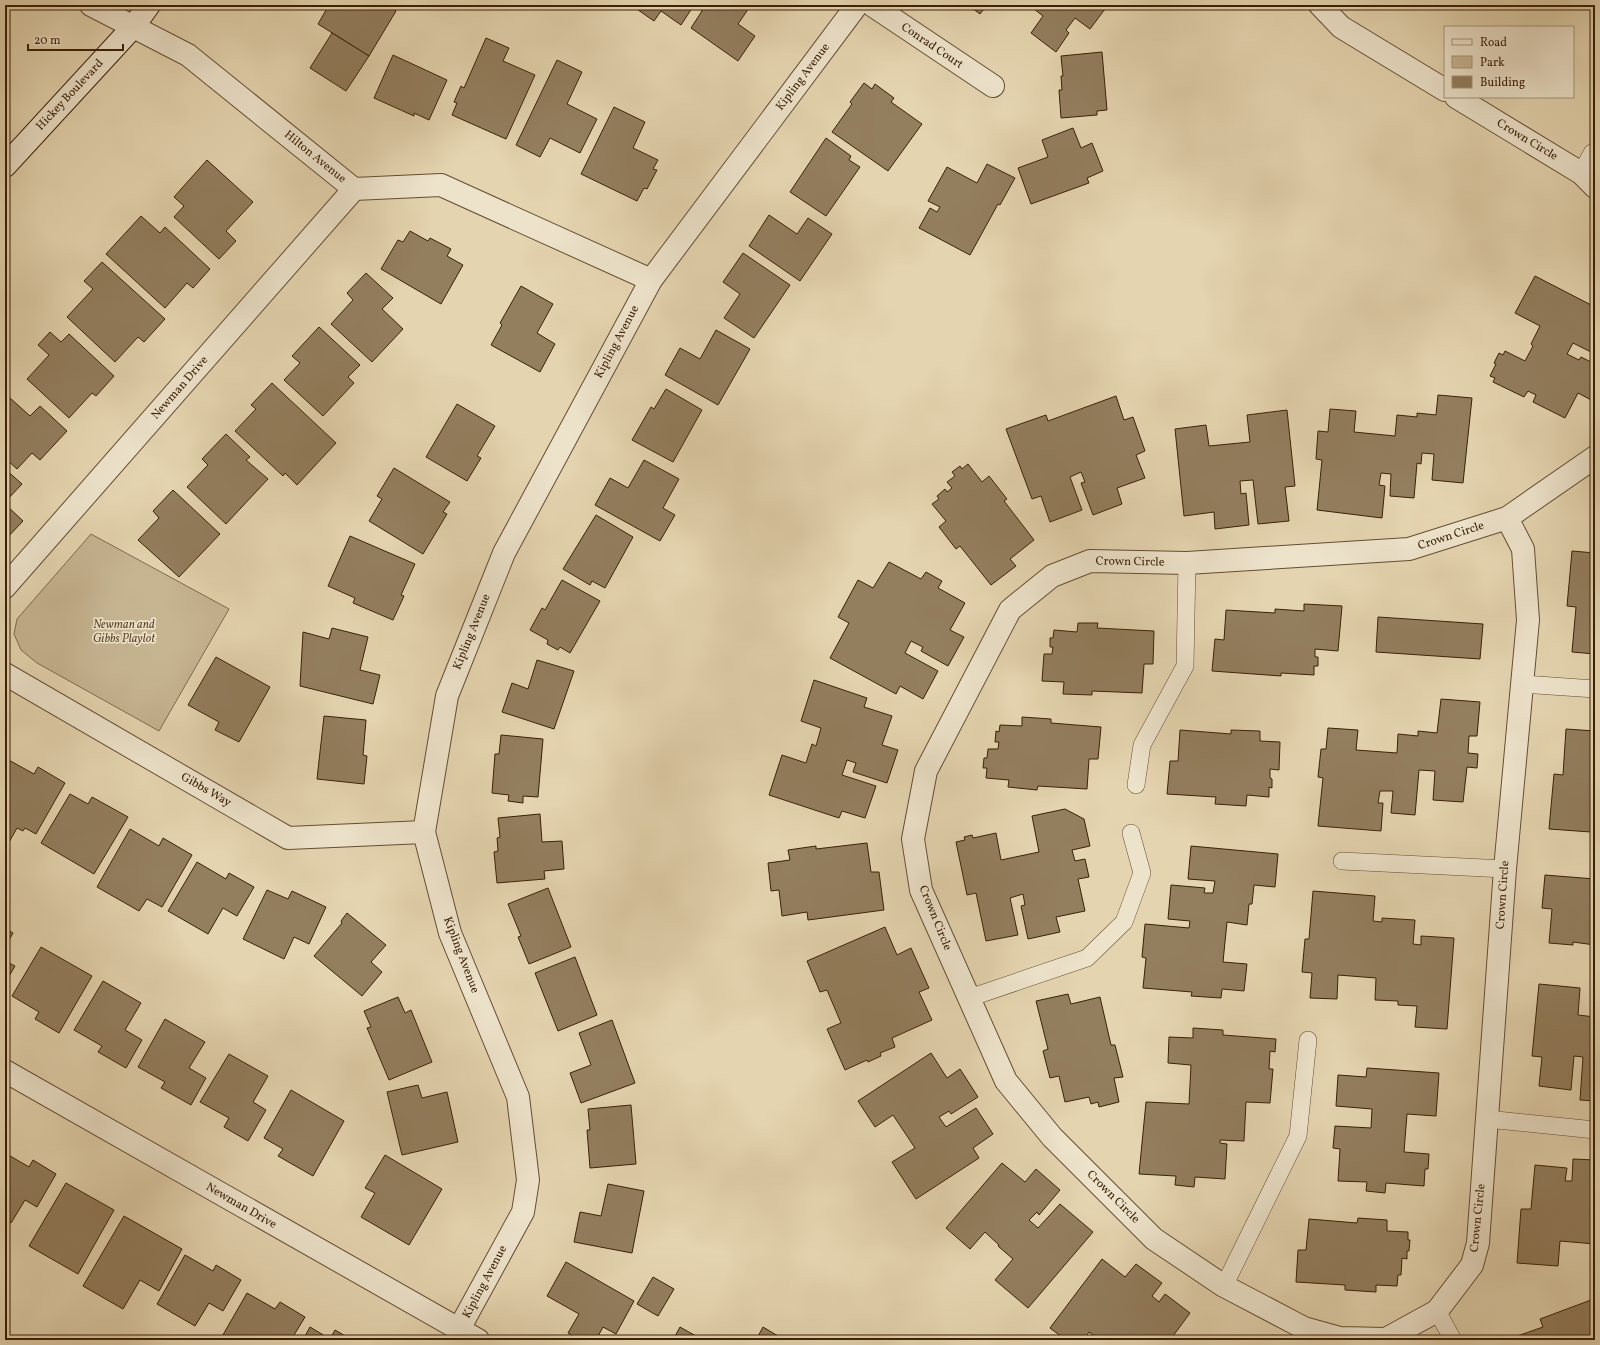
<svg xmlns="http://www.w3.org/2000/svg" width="1600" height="1345" font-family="Vollkorn,serif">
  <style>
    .green { fill: #c7b592; stroke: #816a4c }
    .building { fill: #937e5e; stroke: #3b2007 }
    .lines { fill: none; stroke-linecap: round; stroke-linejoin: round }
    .lane-casing { stroke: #654d31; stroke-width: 18 }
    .street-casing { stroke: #654d31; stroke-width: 24 }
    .secondary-casing { stroke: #3b2007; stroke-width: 24 }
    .lane { stroke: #ede3cb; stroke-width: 17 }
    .street { stroke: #ede3cb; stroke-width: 22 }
    .secondary { stroke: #ede3cb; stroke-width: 22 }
    .labels { text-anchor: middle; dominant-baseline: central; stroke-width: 3.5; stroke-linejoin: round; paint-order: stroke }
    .street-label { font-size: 12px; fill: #3b2007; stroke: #ede3cb }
    .park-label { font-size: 12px; font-style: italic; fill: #5e452a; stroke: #ede3cb }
  </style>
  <rect width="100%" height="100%" fill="#e4d4af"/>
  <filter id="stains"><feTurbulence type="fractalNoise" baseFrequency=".005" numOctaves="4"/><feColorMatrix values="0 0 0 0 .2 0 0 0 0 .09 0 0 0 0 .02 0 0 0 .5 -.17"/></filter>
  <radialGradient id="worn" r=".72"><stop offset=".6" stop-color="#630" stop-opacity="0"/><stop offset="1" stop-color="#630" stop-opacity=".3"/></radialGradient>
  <path class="green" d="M91,534L229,609L159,731L37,663L21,650L14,634L17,619Z"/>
  <g class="building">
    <path d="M329,5H341L345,7L346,5H386L396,11L369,56L318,24Z"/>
    <path d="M631,5H694L681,25L661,11L654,21Z"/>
    <path d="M704,5H751L738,24L755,36L738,61L691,28L702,11L701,10Z"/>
    <path d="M968,5H987L980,14Z"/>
    <path d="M1029,5H1108L1090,29L1075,18L1066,30L1069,33L1056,52L1031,33L1043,16Z"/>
    <path d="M332,33L369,56L346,91L310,68Z"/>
    <path d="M486,38L509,48L503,61L535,75L506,139L452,115L457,103L454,102L461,86L464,88Z"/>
    <path d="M1102,52L1107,110L1097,111V115L1061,118L1059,90H1062L1061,76H1063L1061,56Z"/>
    <path d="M393,55L447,80L429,120L414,113V116L374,98Z"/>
    <path d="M557,60L582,72L567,104L597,119L580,153L550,138L540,157L516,145Z"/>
    <path d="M864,83L872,89L875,84L894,98L891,102L922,124L888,171L832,132L852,104L850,102Z"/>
    <path d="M614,107L645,122L633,148L658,160L653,169L657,170L647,189L644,188L637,201L581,174Z"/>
    <path d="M1073,128L1081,148L1092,143L1103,171L1087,178L1089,183L1031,204L1018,168L1048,157L1042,140Z"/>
    <path d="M826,138L851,156L849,160L860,167L826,216L790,192Z"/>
    <path d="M207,160L253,202L226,231L236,241L219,259L174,217L184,206L174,197Z"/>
    <path d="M987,164L1015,178L1000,205L998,204L970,255L919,228L930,208L937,212L940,207L928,201L947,167L977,183Z"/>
    <path d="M769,215L797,234L808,218L832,234L800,281L749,246Z"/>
    <path d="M141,216L160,233L165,227L210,269L193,288L187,283L165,308L106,254Z"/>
    <path d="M410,231L428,241L430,238L451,249L447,256L463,265L441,304L381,269L398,240L403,242Z"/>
    <path d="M743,253L790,285L754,338L724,318L740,294L723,282Z"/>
    <path d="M102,262L165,319L144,342L138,337L115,362L67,317L93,289L84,281Z"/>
    <path d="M366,273L393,298L382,309L403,329L372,362L331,324L353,300L347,293Z"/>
    <path d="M1535,276L1595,307V313L1593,317L1595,318V354L1573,343L1567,354L1579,360L1581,357L1595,364V397L1593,401L1578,393L1565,418L1533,402L1536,395L1528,391L1524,397L1493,382L1495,378L1490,376L1496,364L1494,363L1499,353L1503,355L1505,351L1525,361L1533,346L1531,344L1540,326L1515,313Z"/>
    <path d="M521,286L553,304L537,333L555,344L540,372L491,345L502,325L500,323Z"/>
    <path d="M319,327L360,365L348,377L354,383L323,416L284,380L300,363L292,356Z"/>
    <path d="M716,330L750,349L718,405L665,375L680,348L700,359Z"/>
    <path d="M50,332L61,342L69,334L114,376L96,396L92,393L69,418L27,379L49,355L38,345Z"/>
    <path d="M272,383L336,443L297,485L285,473L283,476L235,431L256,409L251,405Z"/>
    <path d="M666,389L702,410L673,462L632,440L651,407L654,409Z"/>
    <path d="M1438,395L1472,398L1463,483L1432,480L1434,454L1422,453L1421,464L1417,463L1414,498L1390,496L1391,474L1381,473L1379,485L1385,486L1382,518L1317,510L1322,460L1316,459L1318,431L1328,432L1330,409L1356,411L1354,432L1395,436L1397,415L1417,417V413L1436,415Z"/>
    <path d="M1116,396L1124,420L1133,417L1145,451L1136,455L1145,478L1117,488L1122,504L1093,515L1081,483L1085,482L1081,472L1070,477L1082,510L1050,522L1041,496L1032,499L1006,429L1046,415L1048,421Z"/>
    <path d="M10,398L30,416L40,406L67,431L40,460L32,453L17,469L5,458V403Z"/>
    <path d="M457,404L495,426L477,456L481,458L467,481L426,457Z"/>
    <path d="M1287,410L1295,486L1285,487L1289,521L1258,524L1253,480L1240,481L1241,494L1246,493L1249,525L1215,529L1214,512L1184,516L1175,429L1206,425L1209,446L1250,442L1247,415Z"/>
    <path d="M226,434L250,457L246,460L268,479L226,524L187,487L208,465L202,459Z"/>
    <path d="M644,460L679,479L663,508L675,515L660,541L595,505L610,478L628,488Z"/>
    <path d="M968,464L982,482L989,476L1007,499L1004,501L1034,540L1010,559L1016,566L991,585L960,546L956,549L939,527L946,521L932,504L939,499L937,496L945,489L947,492L952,488L947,482L955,476L952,472L960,466L962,469Z"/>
    <path d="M394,468L450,502L443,512L447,514L423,554L369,521L382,499L377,496Z"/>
    <path d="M5,469L22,484L5,502Z"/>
    <path d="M173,490L220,534L179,577L138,540L159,518L153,511Z"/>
    <path d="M5,504L23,521L5,540Z"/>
    <path d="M596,515L633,537L605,588L592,581L590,585L563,569Z"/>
    <path d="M350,536L415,564L401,595L404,596L393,620L353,603L355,598L328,586Z"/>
    <path d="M1572,551L1595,553V654L1572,652L1576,607L1567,606Z"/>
    <path d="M889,562L921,579L926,572L942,581L938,588L965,603L950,630L964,637L948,666L921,651L923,647L911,641L905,653L938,671L923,699L900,686L896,694L830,658L849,623L838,617L858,580L873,588Z"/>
    <path d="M562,580L600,601L570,653L560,647L558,650L547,644L548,640L530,630L542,608L545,610Z"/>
    <path d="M1304,604L1342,606L1338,651L1315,649V657H1318V666H1314V675L1281,673V676L1212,671L1215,639L1224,640L1226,610L1275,613V609L1304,611Z"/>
    <path d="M1378,617L1483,624L1480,659L1376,652Z"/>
    <path d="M1078,623H1098L1097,628L1154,631L1153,664H1144L1142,693L1092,691V695L1063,694L1064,682L1042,681L1044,654H1052L1053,647H1050V638H1053L1054,630L1077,632Z"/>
    <path d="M332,628L368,637L360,670L380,675L373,704L300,686L303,632L329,639Z"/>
    <path d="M216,657L270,687L239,742L215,730L219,722L188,705Z"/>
    <path d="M537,660L574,671L554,729L502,712L512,683L528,689Z"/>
    <path d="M814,680L867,698L864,707L892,716L882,745L898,750L887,783L853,772L856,763L847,760L842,775L876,786L865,818L842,811L839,818L769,795L782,755L806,763L812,744L816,746L821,728L801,721Z"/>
    <path d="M1441,699L1480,702L1477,736H1469L1468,753L1478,754L1477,768L1467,767L1463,802L1433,800L1435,771L1419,770L1415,815L1391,813L1393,791H1380L1378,803H1383L1381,831L1318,826L1323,778L1318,777L1321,749H1326L1328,728L1358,730L1356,750L1397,753L1398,734L1418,736V731L1437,733Z"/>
    <path d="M324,716L366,720L363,755L367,756L364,784L317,779Z"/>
    <path d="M1022,717L1051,719V723L1101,727L1098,759H1089L1087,789L1038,786L1037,790L1008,787L1009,780L986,778L987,768H983L984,758H987L988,749H998L999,742H995L996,731L999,732L1000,725L1022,726Z"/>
    <path d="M1566,729L1595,731V807H1593L1591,832L1549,829L1554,774L1563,775Z"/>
    <path d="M1180,730L1231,734V730L1260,731V741L1280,742L1279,770L1270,769V778L1272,779V788L1269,787V797L1247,795L1246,806L1215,804L1216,797L1167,794L1170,761H1178Z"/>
    <path d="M501,735L543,739L538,797L523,796V803L508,801L509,795L492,793L495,754H499Z"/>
    <path d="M5,758L34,774L38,767L65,783L36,834L25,828L23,831L17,828L8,844L5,842Z"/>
    <path d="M70,794L88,804L92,797L128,817L94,874L41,843Z"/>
    <path d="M1065,809L1084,819L1090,846L1072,850L1075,861L1085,859L1089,877L1078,879L1085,911L1056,917L1060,932L1028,939L1021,906L1025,905L1023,894L1010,898L1018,935L986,941L976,893L967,895L956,842L965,840L964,837L972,835L973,838L996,833L1001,860L1039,852L1032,816Z"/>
    <path d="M540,814L542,842L562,841L564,869L544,871L545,879L497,883L494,852L498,851L497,838L500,837L498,818Z"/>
    <path d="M130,829L159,846L163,838L192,855L162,907L147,899L139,911L97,887Z"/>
    <path d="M867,843L871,872H879L884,910L808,920L807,912L782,916L779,890L771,891L768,863L790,860L788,850L816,846V849Z"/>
    <path d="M1191,846L1278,854L1275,887L1254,885L1252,904H1249L1247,925L1227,922L1223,962L1247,964L1244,991L1222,989L1221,998L1191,996L1192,992L1143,988L1146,958L1142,957L1145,924L1189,928L1190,921L1168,919L1171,885L1205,888L1204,893H1213L1215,881L1188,879Z"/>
    <path d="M197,862L226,879L229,873L254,887L237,916L223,908L208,934L168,911Z"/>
    <path d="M1545,875L1595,879V875V945L1573,942V945L1549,943L1552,909L1542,908Z"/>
    <path d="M548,888L571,947L529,964L518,937L521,936L508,904Z"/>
    <path d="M267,890L288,899L292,891L326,907L309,944L294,937L284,959L243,939Z"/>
    <path d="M1313,891L1375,896L1373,921L1382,922V918L1415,920L1413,944L1421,945V936L1454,938L1447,1029L1415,1027L1417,1006L1398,1005V1001L1375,1000L1376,978L1338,975L1337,999L1310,998L1312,973L1302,972L1305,939H1309Z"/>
    <path d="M347,913L386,945L371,962L382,972L362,996L314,956L342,923L341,921Z"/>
    <path d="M885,927L897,955L911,948L929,988L919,992L932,1020L892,1038L895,1047L880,1053L881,1056L868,1062L867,1060L845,1070L827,1029L841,1023L827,990L820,992L807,961Z"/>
    <path d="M5,928L13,933L5,947Z"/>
    <path d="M41,947L92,976L59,1033L35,1019L39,1012L12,996Z"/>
    <path d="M575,957L597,1015L558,1031L535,973Z"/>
    <path d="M5,961L15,966L5,983Z"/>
    <path d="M103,981L141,1003L125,1030L142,1040L126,1068L98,1052L102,1046L74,1030Z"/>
    <path d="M1539,984L1580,988L1578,1015L1595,1017V1101L1580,1100L1583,1057L1574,1056L1571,1090L1539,1086L1542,1057L1532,1056Z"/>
    <path d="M1068,994L1071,1004L1100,997L1111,1045H1115L1123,1077L1114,1078L1119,1102L1099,1107L1098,1102L1091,1104L1089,1097L1065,1102L1059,1076L1050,1078L1043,1051L1048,1049L1036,1001Z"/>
    <path d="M398,997L405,1013L411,1010L432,1062L389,1080L367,1028L371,1027L364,1011Z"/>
    <path d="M165,1019L205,1042L189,1068L206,1078L191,1105L161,1088L165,1082L138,1067Z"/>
    <path d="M612,1020L635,1083L581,1103L570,1073L591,1065L579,1033Z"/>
    <path d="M1193,1028L1223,1030V1035L1276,1039L1275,1052L1270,1051L1269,1069H1273L1270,1103L1246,1102L1244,1141L1220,1140V1143L1227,1144L1225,1179L1195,1177L1194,1187L1175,1185L1176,1176L1139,1174L1146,1102L1189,1104L1191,1065L1168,1063L1169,1037L1193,1038Z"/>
    <path d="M931,1053L947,1078L960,1069L978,1097L951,1114L949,1111L939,1117L946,1127L976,1108L993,1134L973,1148L979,1158L916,1199L892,1162L915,1148L893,1115L875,1127L858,1101Z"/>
    <path d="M229,1054L268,1076L253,1102L266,1110L248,1141L224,1127L229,1118L200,1102Z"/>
    <path d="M1367,1068L1439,1073L1436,1116L1407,1114L1404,1152L1429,1154L1428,1169H1425L1424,1186L1386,1183L1385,1193L1366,1191L1367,1182L1338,1181L1340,1149L1333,1148L1335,1126L1371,1128L1372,1109L1336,1106L1338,1075L1366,1077Z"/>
    <path d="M418,1085L422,1098L447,1092L458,1142L402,1155L387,1092Z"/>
    <path d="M291,1090L344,1121L313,1176L278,1156L283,1149L264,1138Z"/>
    <path d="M631,1105L636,1164L590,1168L587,1130H590L588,1109Z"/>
    <path d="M5,1153L29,1167L33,1160L56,1174L37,1207L25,1200L11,1223L5,1219Z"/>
    <path d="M385,1155L442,1189L409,1245L361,1217L375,1193L365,1188Z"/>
    <path d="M1573,1159L1595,1160V1244L1560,1241L1558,1266L1517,1263L1521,1209H1531L1535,1165L1567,1168L1565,1181H1572Z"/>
    <path d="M1002,1163L1025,1182L1036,1169L1060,1190L1039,1215L1037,1212L1029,1220L1038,1228L1060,1204L1093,1232L1028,1308L995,1280L1013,1259L998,1246L999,1245L985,1232L970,1249L946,1228Z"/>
    <path d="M66,1183L114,1210L78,1274L29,1246Z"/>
    <path d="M608,1184L644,1191L632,1253L574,1242L580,1212L601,1216Z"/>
    <path d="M124,1216L182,1249L159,1291L140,1280L123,1309L83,1286Z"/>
    <path d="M1358,1218L1387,1220V1231L1408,1232V1240H1410L1409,1251H1407V1259L1402,1258L1401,1275H1398L1397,1286L1376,1285V1292L1345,1290V1285L1296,1282L1298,1250H1306L1309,1219L1357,1223Z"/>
    <path d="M185,1255L213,1271L216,1265L241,1280L223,1311L209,1303L195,1326L157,1304Z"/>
    <path d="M1102,1259L1125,1277L1136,1264L1162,1283L1152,1296L1159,1302L1165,1294L1190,1313L1173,1336L1179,1340H1100L1089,1332L1084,1340H1066L1050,1328Z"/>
    <path d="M566,1262L634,1301L616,1334L603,1327L596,1340H581L568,1333L579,1314L547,1296Z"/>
    <path d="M653,1277L674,1289L658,1316L637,1304Z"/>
    <path d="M247,1293L275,1309L280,1302L305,1317L291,1340H281L273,1335L271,1340H220Z"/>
    <path d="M1591,1300L1595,1311V1340H1506L1543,1327L1540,1319Z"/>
    <path d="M310,1327L330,1339L335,1330L352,1340H303Z"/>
    <path d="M680,1327L703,1340H673Z"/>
    <path d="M763,1327L783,1339V1340H756Z"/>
  </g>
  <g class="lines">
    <g class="lane-casing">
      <g id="lane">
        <path d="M1581,173L1592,153"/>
        <path d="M1522,684L1595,689"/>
        <path d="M1136,785L1142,745L1185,666L1187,563"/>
        <path d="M1342,861L1505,869"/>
        <path d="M969,998L1087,958L1124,922L1142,873L1131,833"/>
        <path d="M1487,1119L1595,1130"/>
        <path d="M1224,1286L1298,1136L1308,1040"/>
        <path d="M1437,1311L1453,1340"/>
      </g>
    </g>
    <g class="street-casing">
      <g id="street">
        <path d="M91,5L188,55L354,189L441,185L651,280"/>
        <path d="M872,5L993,86"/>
        <path d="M1320,5L1341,27L1445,90"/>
        <path d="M1456,97L1581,173L1595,187"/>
        <path d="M1507,518L1523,549L1528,620L1505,869L1478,1243L1472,1265L1437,1311L1386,1339L1340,1338L1304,1328L1224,1286L1154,1239L1052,1137L1006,1081L921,890L913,839L926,771L1010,610L1052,576L1090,561L1187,563L1409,549L1507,518L1595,457"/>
        <path d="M5,587L354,189"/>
        <path d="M5,674L288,838L424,832"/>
        <path d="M5,1071L478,1340"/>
        <path d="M459,1329L523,1212L528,1180L518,1097L450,933L424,832L447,696L504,553L651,280L857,5"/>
      </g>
    </g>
    <g class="secondary-casing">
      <path id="secondary" d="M5,166L133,27L149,5"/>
    </g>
    <use href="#lane" class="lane"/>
    <use href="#street" class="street"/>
    <use href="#secondary" class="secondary"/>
  </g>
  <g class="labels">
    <g class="street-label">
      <text transform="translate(932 46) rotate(34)">Conrad Court</text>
      <text transform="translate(803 77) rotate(-53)">Kipling Avenue</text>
      <text transform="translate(70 95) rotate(-47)">Hickey Boulevard</text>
      <text transform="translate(1527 140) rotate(31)">Crown Circle</text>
      <text transform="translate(315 157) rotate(39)">Hilton Avenue</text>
      <text transform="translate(617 342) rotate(-62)">Kipling Avenue</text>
      <text transform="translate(180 388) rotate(-49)">Newman Drive</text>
      <text transform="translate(1451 536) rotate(-18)">Crown Circle</text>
      <text transform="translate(1130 562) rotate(1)">Crown Circle</text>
      <text transform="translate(472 632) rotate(-68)">Kipling Avenue</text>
      <text transform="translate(206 790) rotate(30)">Gibbs Way</text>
      <text transform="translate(1503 895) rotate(-86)">Crown Circle</text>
      <text transform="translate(935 918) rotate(68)">Crown Circle</text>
      <text transform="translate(461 955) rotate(69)">Kipling Avenue</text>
      <text transform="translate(1113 1197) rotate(45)">Crown Circle</text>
      <text transform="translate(241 1206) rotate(30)">Newman Drive</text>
      <text transform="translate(1478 1218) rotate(-84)">Crown Circle</text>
      <text transform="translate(485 1282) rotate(-62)">Kipling Avenue</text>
    </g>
    <g class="park-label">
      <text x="124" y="625">Newman and<tspan x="124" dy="14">Gibbs Playlot</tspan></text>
    </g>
  </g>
  <rect width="1600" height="1345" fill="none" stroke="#e4d4af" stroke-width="20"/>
  <rect x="6" y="6" width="1588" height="1333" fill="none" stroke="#3b2007" stroke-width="2"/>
  <rect x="10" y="10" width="1580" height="1325" fill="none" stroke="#3b2007"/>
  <rect x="1444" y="26" width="130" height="72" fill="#ede3cb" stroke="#a6957d"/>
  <rect x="1452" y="39" width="20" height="6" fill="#ede3cb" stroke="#a6957d"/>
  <text x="1480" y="46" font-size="12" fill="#3b2007">Road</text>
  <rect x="1452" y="56" width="20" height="12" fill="#c7b592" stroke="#a6957d"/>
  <text x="1480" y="66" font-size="12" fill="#3b2007">Park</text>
  <rect x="1452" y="76" width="20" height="12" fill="#937e5e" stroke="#a6957d"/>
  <text x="1480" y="86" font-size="12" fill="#3b2007">Building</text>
  <path d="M28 44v6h95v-6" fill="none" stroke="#3b2007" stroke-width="2"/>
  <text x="34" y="44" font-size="12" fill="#3b2007" stroke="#ede3cb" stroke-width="3" paint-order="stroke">20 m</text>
  <rect width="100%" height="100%" filter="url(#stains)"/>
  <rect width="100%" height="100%" fill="url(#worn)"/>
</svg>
